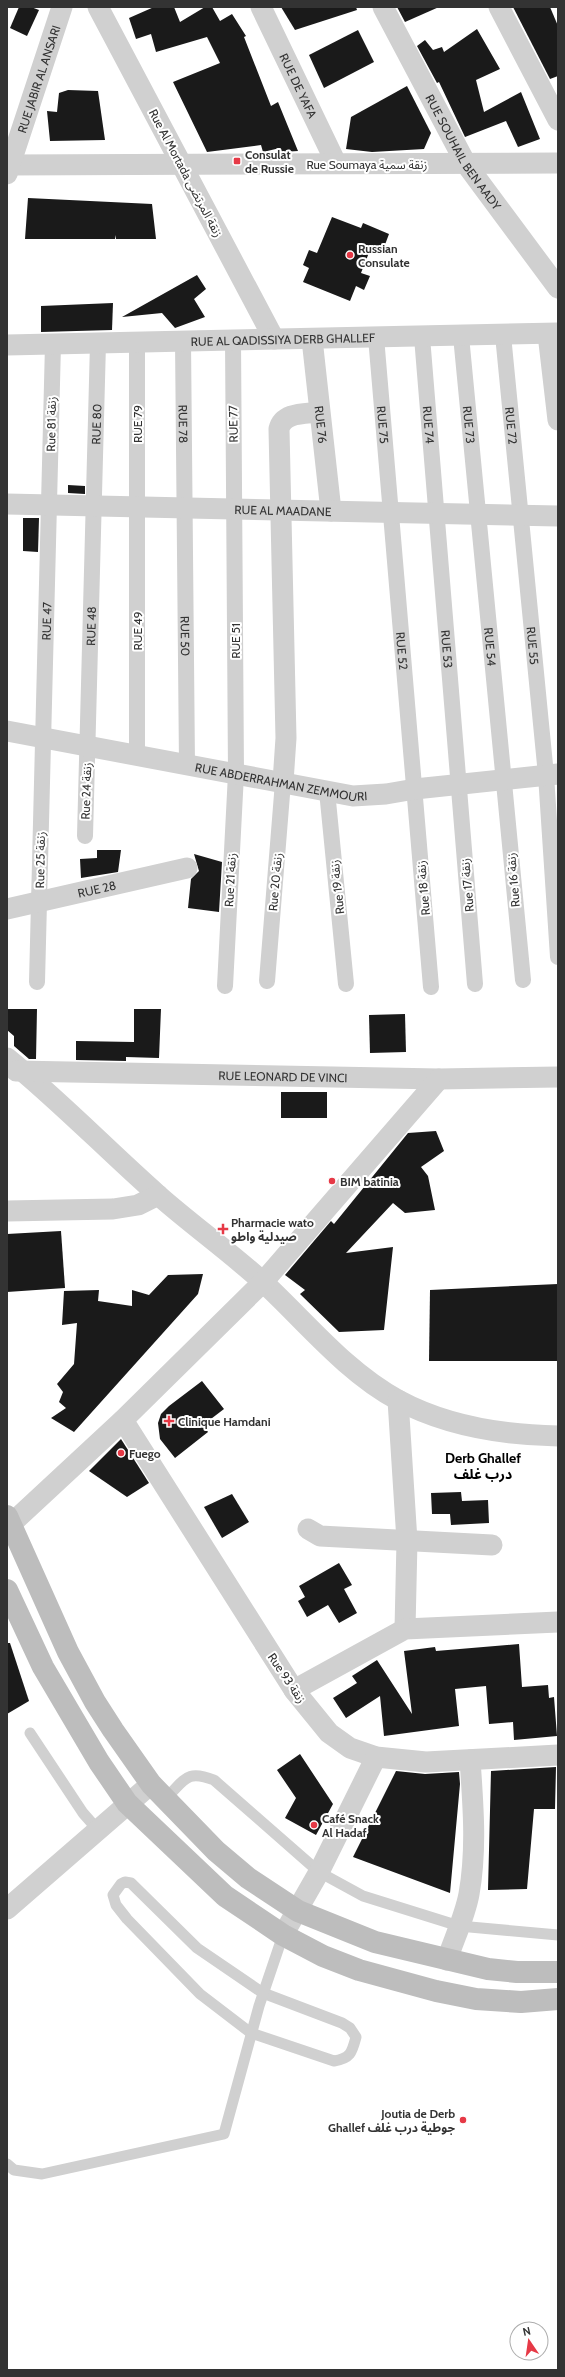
<svg xmlns="http://www.w3.org/2000/svg" width="565" height="2377" font-family="Cabin,'Noto Sans Arabic',sans-serif">
  <style>
    .building { fill: #1a1a1a }
    .lines { fill: none; stroke-linecap: round; stroke-linejoin: round }
    .service { stroke: #d0d0d0; stroke-width: 11 }
    .pedestrian { stroke: #d0d0d0; stroke-width: 16 }
    .minor { stroke: #d0d0d0; stroke-width: 21 }
    .secondary { stroke: #bdbdbd; stroke-width: 22 }
    .poi-dot { fill: #e63946; stroke: #fff; stroke-width: 1.5 }
    .labels { text-anchor: middle; dominant-baseline: central; stroke-width: 4; stroke-linejoin: round; paint-order: stroke }
    .street-label { font-size: 12px; fill: #333; stroke: #fff }
    .poi-label { font-size: 12px; font-weight: bold; fill: #333; stroke: #fff; text-anchor: start }
    .quarter-label { font-size: 14px; font-weight: bold; fill: #000; stroke: #fff }
  </style>
  <rect width="100%" height="100%" fill="#fff"/>
  <g class="building">
    <path d="M19,7H31L39,10L27,36L10,28Z"/>
    <path d="M154,7H174L180,22L205,7H212L220,21L232,14L246,36L244,37L271,106L278,102L298,151L282,152L280,148L263,152L261,145L207,152L173,82L220,63L207,37L156,52L151,34L136,39L129,18Z"/>
    <path d="M281,7H356L357,10L295,30Z"/>
    <path d="M397,7H439L405,22Z"/>
    <path d="M513,7H550L558,26V76L550,79Z"/>
    <path d="M477,29L500,69L476,80L484,112L521,92L540,139L518,147L506,121L465,137L439,82L437,83L417,46L425,40L433,50L442,47L444,52Z"/>
    <path d="M358,30L374,62L324,88L309,55Z"/>
    <path d="M407,86L431,133L424,149L372,152L346,149L351,117Z"/>
    <path d="M68,90L98,91L105,140L50,141L47,111L57,112L59,93Z"/>
    <path d="M28,198L152,204L156,239H116L115,235V239H25Z"/>
    <path d="M332,217L361,228L363,223L389,234L383,250L372,245L361,273L370,276L364,290L356,286L350,301L303,282L309,268L303,265L309,250L317,253Z"/>
    <path d="M197,275L206,289L194,299L205,317L175,328L162,313L122,317Z"/>
    <path d="M113,303L112,330L41,332V306Z"/>
    <path d="M68,485L85,486V494L68,493Z"/>
    <path d="M23,518H39L38,552L23,551Z"/>
    <path d="M97,850H121L118,872L81,878L80,859L97,858Z"/>
    <path d="M194,854L222,862L219,912L188,908L191,879L199,871Z"/>
    <path d="M7,1009H37L36,1059H29L14,1046V1036L7,1030Z"/>
    <path d="M134,1009H161L159,1058L126,1057V1061L76,1060V1041L134,1042Z"/>
    <path d="M405,1014L406,1052L370,1053L369,1015Z"/>
    <rect x="281" y="1092" width="46" height="26"/>
    <path d="M436,1131L444,1151L421,1167L428,1176L435,1210L405,1213L393,1203L346,1253L393,1247L384,1330L339,1332L300,1294L305,1290L285,1275L331,1221L334,1224L408,1133Z"/>
    <path d="M61,1231L65,1288L7,1292V1234Z"/>
    <path d="M203,1274L198,1294L74,1432L51,1418L66,1408L59,1402L63,1392L57,1384L74,1364L77,1323L62,1325L64,1291L99,1290L98,1301L132,1306V1290L149,1295L168,1275Z"/>
    <path d="M558,1284V1361H429L430,1290Z"/>
    <path d="M202,1381L224,1409L203,1425L208,1432L175,1458L160,1439L158,1423L161,1414L169,1406Z"/>
    <path d="M121,1439L149,1483L127,1497L89,1471Z"/>
    <path d="M461,1492L462,1501L488,1500L489,1523L451,1525L450,1514H432L431,1493Z"/>
    <path d="M232,1494L249,1522L222,1538L204,1507Z"/>
    <path d="M339,1563L352,1585L344,1589L357,1613L339,1623L328,1605L307,1617L298,1601L305,1597L299,1586Z"/>
    <path d="M7,1643H10L29,1701L7,1714Z"/>
    <path d="M519,1644L522,1687L548,1685L549,1698L554,1697L557,1736L514,1740L513,1722L489,1724L486,1686L455,1689L459,1726L384,1736L380,1696L346,1718L333,1698L357,1683L352,1676L377,1660L412,1714L404,1651L435,1647L436,1651Z"/>
    <path d="M300,1754L333,1804L316,1835L285,1818L296,1798L277,1770Z"/>
    <path d="M556,1767L555,1809H534L527,1889L488,1890L491,1771Z"/>
    <path d="M396,1771L425,1774L459,1772L460,1784L450,1893L353,1857Z"/>
  </g>
  <g class="lines">
    <g class="service">
      <path d="M30,1733L83,1813L98,1830"/>
      <path d="M166,1798C185,1780 186,1769 214,1780L319,1872L363,1896L459,1926L558,1935"/>
      <path d="M125,1882L131,1883L197,1948L263,1993L342,2023L350,2028L356,2037C352,2052 351,2058 334,2061L251,2033L200,1994L127,1919L116,1905L113,1895L121,1884Z"/>
      <path d="M7,2164L14,2170L42,2174L224,2134L259,2006L283,1935"/>
    </g>
    <g class="pedestrian">
      <path id="s1" d="M503,335L546,775L558,957"/>
      <path id="s2" d="M461,336L523,980"/>
      <path id="s3" d="M376,337L431,987"/>
      <path id="s4" d="M422,337L475,984"/>
      <path id="s5" d="M183,341L187,765"/>
      <path d="M137,755V342"/>
      <path d="M327,791L346,984"/>
      <path id="s6" d="M85,836L98,343"/>
      <path d="M267,981L283,782"/>
      <path id="s7" d="M37,982L53,344"/>
      <path d="M225,986L236,774L233,340"/>
    </g>
    <g class="minor">
      <path d="M98,7L274,339"/>
      <path id="s8" d="M261,7L336,163"/>
      <path id="s9" d="M383,7L466,164L558,288"/>
      <path d="M499,7L558,120"/>
      <path d="M7,165L558,163"/>
      <path id="s10" d="M7,174L62,7"/>
      <path d="M548,334L558,420"/>
      <path id="s11" d="M312,339L331,511"/>
      <path id="s12" d="M7,345L558,333"/>
      <path id="s13" d="M7,504L558,516"/>
      <path id="s14" d="M7,731L353,796L386,794L415,789L558,774"/>
      <path d="M283,782L286,738L279,429C283,412 305,414 319,412"/>
      <path id="s15" d="M7,909L187,868"/>
      <path d="M7,1058C60,1101 107,1150 158,1195C192,1225 230,1252 264,1283C306,1322 346,1372 398,1400C446,1426 504,1435 558,1436"/>
      <path id="s16" d="M16,1071L439,1079L558,1077"/>
      <path d="M7,1211L113,1209L138,1205L158,1195"/>
      <path d="M398,1400L407,1541L405,1629"/>
      <path d="M123,1420L294,1690L329,1733L350,1748L376,1757L426,1762L558,1755"/>
      <path d="M11,1524L123,1420L263,1282L439,1079"/>
      <path d="M308,1529L320,1536L492,1545"/>
      <path d="M294,1690L405,1629L558,1622"/>
      <path d="M7,1909L151,1784"/>
      <path d="M283,1935L319,1872L376,1757"/>
      <path d="M447,1960C454,1939 465,1916 469,1894C477,1849 473,1804 470,1760"/>
    </g>
    <g class="secondary">
      <path d="M7,1516L68,1652L95,1702L113,1730L151,1784L216,1851L248,1878L298,1911L375,1942L488,1969L517,1972H558"/>
      <path d="M7,1590L43,1667L99,1762L127,1803L225,1896L283,1935L323,1956L359,1970L436,1991L476,1999L521,2002L558,1999"/>
    </g>
  </g>
  <g class="poi-dot">
    <rect x="233" y="157" width="8" height="8" rx="2"/>
    <circle cx="350" cy="255" r="4"/>
    <circle cx="332" cy="1181" r="4"/>
    <path d="M221 1223h4v4h4v4h-4v4h-4v-4h-4v-4h4z"/>
    <path d="M167 1415h4v4h4v4h-4v4h-4v-4h-4v-4h4z"/>
    <circle cx="121" cy="1453" r="4"/>
    <circle cx="314" cy="1825" r="4"/>
    <circle cx="463" cy="2120" r="4"/>
  </g>
  <g class="labels">
    <g class="street-label">
      <text stroke="none"><textPath href="#s10" startOffset="100">RUE JABIR AL ANSARI</textPath></text>
      <text stroke="none"><textPath href="#s8" startOffset="87">RUE DE YAFA</textPath></text>
      <text stroke="none"><textPath href="#s9" startOffset="166">RUE SOUHAIL BEN AADY</textPath></text>
      <text x="367" y="164">Rue Soumaya زنقة سمية</text>
      <text transform="translate(186 173) rotate(62)">Rue Al Mortada زنقة المرتضى</text>
      <text stroke="none"><textPath href="#s12" startOffset="276">RUE AL QADISSIYA DERB GHALLEF</textPath></text>
      <text transform="translate(51 424) rotate(-89)">Rue 81 زنقة</text>
      <text stroke="none"><textPath href="#s6" startOffset="412">RUE 80</textPath></text>
      <text transform="translate(137 424) rotate(-90)">RUE 79</text>
      <text stroke="none"><textPath href="#s5" startOffset="83">RUE 78</textPath></text>
      <text transform="translate(233 424) rotate(-91)">RUE 77</text>
      <text stroke="none"><textPath href="#s11" startOffset="86">RUE 76</textPath></text>
      <text stroke="none"><textPath href="#s3" startOffset="88">RUE 75</textPath></text>
      <text stroke="none"><textPath href="#s4" startOffset="88">RUE 74</textPath></text>
      <text stroke="none"><textPath href="#s2" startOffset="89">RUE 73</textPath></text>
      <text stroke="none"><textPath href="#s1" startOffset="91">RUE 72</textPath></text>
      <text stroke="none"><textPath href="#s13" startOffset="276">RUE AL MAADANE</textPath></text>
      <text stroke="none"><textPath href="#s7" startOffset="361">RUE 47</textPath></text>
      <text stroke="none"><textPath href="#s6" startOffset="210">RUE 48</textPath></text>
      <text transform="translate(137 631) rotate(-90)">RUE 49</text>
      <text stroke="none"><textPath href="#s5" startOffset="295">RUE 50</textPath></text>
      <text transform="translate(235 641) rotate(-90)">RUE 51</text>
      <text stroke="none"><textPath href="#s1" startOffset="312">RUE 55</textPath></text>
      <text stroke="none"><textPath href="#s2" startOffset="312">RUE 54</textPath></text>
      <text stroke="none"><textPath href="#s4" startOffset="313">RUE 53</textPath></text>
      <text stroke="none"><textPath href="#s3" startOffset="315">RUE 52</textPath></text>
      <text stroke="none"><textPath href="#s14" startOffset="279">RUE ABDERRAHMAN ZEMMOURI</textPath></text>
      <text transform="translate(86 791) rotate(-88)">Rue 24 زنقة</text>
      <text transform="translate(40 860) rotate(-89)">Rue 25 زنقة</text>
      <text transform="translate(230 880) rotate(-87)">Rue 21 زنقة</text>
      <text transform="translate(513 880) rotate(-95)">Rue 16 زنقة</text>
      <text transform="translate(275 882) rotate(-85)">Rue 20 زنقة</text>
      <text transform="translate(467 885) rotate(-95)">Rue 17 زنقة</text>
      <text stroke="none"><textPath href="#s15" startOffset="92">RUE 28</textPath></text>
      <text transform="translate(337 887) rotate(-96)">Rue 19 زنقة</text>
      <text transform="translate(423 888) rotate(-95)">Rue 18 زنقة</text>
      <text stroke="none"><textPath href="#s16" startOffset="267">RUE LEONARD DE VINCI</textPath></text>
      <text transform="translate(287 1678) rotate(56)">Rue 93 زنقة</text>
    </g>
    <g class="poi-label">
      <text x="245" y="154">Consulat<tspan x="245" dy="14">de Russie</tspan></text>
      <text x="358" y="248">Russian<tspan x="358" dy="14">Consulate</tspan></text>
      <text x="340" y="1181">BIM batinia</text>
      <text x="231" y="1222">Pharmacie wato<tspan x="231" dy="14">صيدلية واطو</tspan></text>
      <text x="178" y="1421">Clinique Hamdani</text>
      <text x="129" y="1453">Fuego</text>
      <text x="322" y="1818">Café Snack<tspan x="322" dy="14">Al Hadaf</tspan></text>
      <text x="455" y="2113" text-anchor="end">Joutia de Derb<tspan x="455" dy="14">Ghallef جوطية درب غلف</tspan></text>
    </g>
    <g class="quarter-label">
      <text x="483" y="1458">Derb Ghallef<tspan x="483" dy="16">درب غلف</tspan></text>
    </g>
  </g>
  <rect width="565" height="2377" fill="none" stroke="#333333" stroke-width="16"/>
  <g transform="translate(529 2341) rotate(347)"><circle r="19" fill="#ffffff" stroke="#adadad"/>
  <path d="M0-3L7 15L0 10L-7 15Z" fill="#e63946"/>
  <text y="-6" font-size="11" font-weight="bold" text-anchor="middle" fill="#333333">N</text>
  </g>
</svg>
